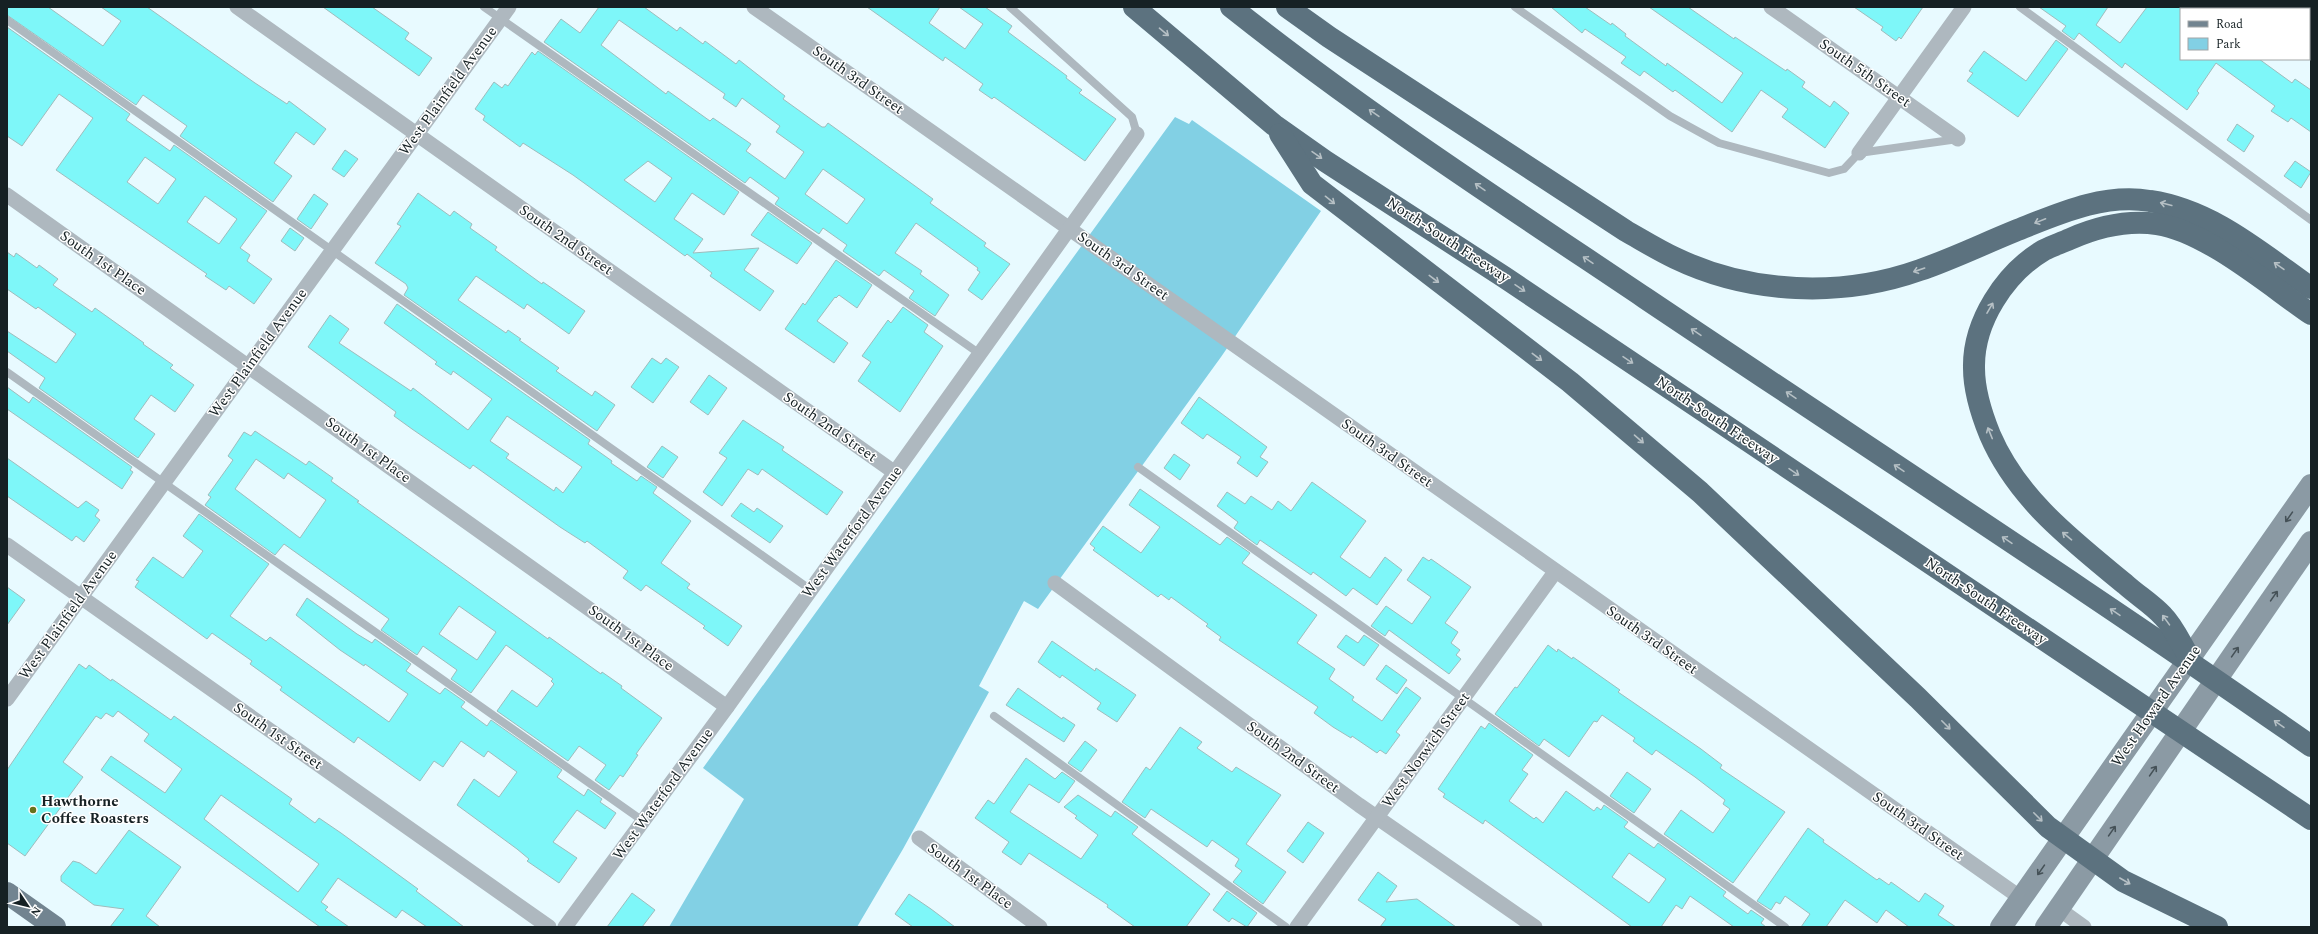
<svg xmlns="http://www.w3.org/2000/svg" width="2318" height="934" font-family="Spectral,serif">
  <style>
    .green { fill: #82d0e4 }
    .building { fill: #7ef7f9; stroke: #9ebcbc; fill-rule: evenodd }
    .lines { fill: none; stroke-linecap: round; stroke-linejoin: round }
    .service { stroke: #aeb8bf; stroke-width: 8 }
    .minor { stroke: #aeb8bf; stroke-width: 15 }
    .secondary { stroke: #8b9aa4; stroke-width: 22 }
    .primary { stroke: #728490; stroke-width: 22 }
    .motorway { stroke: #5c727f; stroke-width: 22 }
    .oneway { stroke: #b6c0c5 }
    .oneway2 { stroke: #455157 }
    .poi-dot { fill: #66721d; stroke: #fff; stroke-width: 1.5 }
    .labels { text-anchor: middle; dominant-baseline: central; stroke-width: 3; stroke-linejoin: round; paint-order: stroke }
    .street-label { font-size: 15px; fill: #162124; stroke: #fff }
    .poi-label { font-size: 15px; font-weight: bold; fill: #162124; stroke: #fff; text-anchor: start }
  </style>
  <rect width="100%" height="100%" fill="#e8faff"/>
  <path class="green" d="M1175,117L1189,124L1192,120L1321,211L1221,357L1038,609L1024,601L979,686L989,692L903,849L857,927H669L744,799L703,768Z"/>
  <g class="building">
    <path d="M7,7H48L103,46L121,21L101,7H147L255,83L287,104L289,101L326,129L314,145L296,132L274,163L292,176L273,202L180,136L187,126L143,95L136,105L7,15Z"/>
    <path d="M323,7H372L409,33L405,39L432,58L419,76Z"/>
    <path d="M599,7H644L677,31L680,27L703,44L705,41L736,64L739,60L785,96L783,99L822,127H825L828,123L933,199L930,203L986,243L984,246L1010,264L982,300L968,290L980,272L977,270L978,268L916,223L895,253L922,271L920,274L949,295L935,316L909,298L914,291L884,270L879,276L843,251L847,245L823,228L819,234L775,204L779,198L750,177L745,183L544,42L561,19L580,33ZM619,20L725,94L723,98L736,107L742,98L780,126L776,132L804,152L785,179L746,151L751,144L713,118L710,121L668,91L666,94L601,45ZM823,169L865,199L847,224L805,194Z"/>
    <path d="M867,7H940L929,23L965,49L983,24L959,7H985L1012,26L1008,32L1067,76L1066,78L1082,90L1079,93L1116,119L1085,161L994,97L992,99L979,90L983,84L945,57L943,61Z"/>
    <path d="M1551,7H1585L1611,25L1612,23L1626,34L1625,36L1666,66L1667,63L1722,103L1743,73L1649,7H1688L1734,39L1735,37L1786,71L1787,69L1805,82L1802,87L1805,89L1830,107L1834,101L1849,113L1825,148L1782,117L1788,109L1761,90L1732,132L1675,90L1673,92L1644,71L1640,76L1621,63L1626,57L1585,29L1582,33Z"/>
    <path d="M1854,7H1923L1901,39L1899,37L1896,41L1881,30L1883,27Z"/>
    <path d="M2039,7H2108L2096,25L2120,43L2147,7H2181V59H2259L2292,83L2295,79L2311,90V132L2291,118L2288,122L2271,111L2275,106L2216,63L2197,91L2199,93L2187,110L2125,63L2122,68L2079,33L2074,40L2062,31L2066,26Z"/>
    <path d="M7,27L130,114L126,120L170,151L174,145L267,211L240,248L250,255L247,261L272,279L254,304L229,286L226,290L205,276L207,274L56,170L93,118L59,94L22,146L7,136ZM145,157L176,179L158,204L127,182ZM205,196L237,219L219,244L187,222Z"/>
    <path d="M2056,40L2068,49L2018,117L1967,81L1973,73L1969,71L1984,51L2026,81Z"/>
    <path d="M538,51L739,192L724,215L692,193L674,219L703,239L693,253L759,248L744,270L774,291L760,311L710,276L712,273L687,254L685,256L573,175L523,143L520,147L483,120L485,116L475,109L494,82L502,88L505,84L508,86L532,52L535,55ZM648,161L672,178L655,202L624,180Z"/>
    <path d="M2237,124L2254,136L2244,152L2227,140Z"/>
    <path d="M345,150L358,159L344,177L332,169Z"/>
    <path d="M2295,161L2311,172L2301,188L2284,176Z"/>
    <path d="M418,193L450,216L454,211L472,224L470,228L497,247L495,250L542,284L543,282L585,311L569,334L527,304L524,309L476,276L458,300L506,333L508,330L521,339L519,340L559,368L556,371L592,396L595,391L615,405L597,431L404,295L408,288L406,284L375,263L401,226L397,224Z"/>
    <path d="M314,194L328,204L311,229L297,219Z"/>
    <path d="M768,212L812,243L797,264L751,235Z"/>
    <path d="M290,228L304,238L295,251L281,241Z"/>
    <path d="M7,252L14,257L16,253L37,268L39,265L58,279L53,285L92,312L95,308L144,343L143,344L173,365L170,368L194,385L175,412L151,395L134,419L155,434L138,458L39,388L45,378L7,351V331L56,363L76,334L38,307L36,309L7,289Z"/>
    <path d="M836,260L872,285L857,308L839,295L836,298L835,297L817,321L848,343L834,363L785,329L803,303L805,305Z"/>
    <path d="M397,304L590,440L588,444L612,461L611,463L637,481L641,476L657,487L653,493L691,521L661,563L690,584L687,588L742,626L728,646L703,628L705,626L646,585L641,591L623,578L628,571L587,541L585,543L560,527L473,465L470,469L412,429L394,416L396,412L308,347L330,315L349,329L339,343L411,391L413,388L468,430L492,399L453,371L451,375L435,364L437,362L384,323ZM507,416L582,467L563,493L556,487L554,491L506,458L509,454L490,441Z"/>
    <path d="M903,307L928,325L924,332L943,346L900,412L858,381L871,362L862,356L888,320L891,323Z"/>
    <path d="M652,358L661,364L666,358L679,367L653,403L631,387Z"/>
    <path d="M709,375L727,388L708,415L690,402Z"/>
    <path d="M7,387L29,403L33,397L132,467L130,470L133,472L122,489L7,409Z"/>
    <path d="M1199,397L1267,447L1260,457L1268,462L1257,477L1237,463L1241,457L1207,434L1203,439L1181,423Z"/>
    <path d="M743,420L784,447L782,450L843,492L827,515L762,469L758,475L748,469L722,506L703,492L727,458L719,453Z"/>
    <path d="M255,431L306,465L309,461L333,478L331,481L359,501L357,502L548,639L549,637L601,674L602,672L622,686L621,688L662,718L636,754L638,755L623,777L620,775L609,790L595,780L606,765L579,746L568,761L497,711L512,690L537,707L554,684L551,681L553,679L506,645L471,693L451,679L457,670L423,646L417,655L381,630L389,619L284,544L275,555L205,505L211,497L208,495L233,460L228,456L244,432L251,436ZM256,459L284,479L288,473L326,500L300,538L235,489ZM459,606L496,632L477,660L439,634Z"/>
    <path d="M662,446L678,457L663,478L647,467Z"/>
    <path d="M1174,454L1190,465L1180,480L1164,468Z"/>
    <path d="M7,458L78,508L86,501L99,510L95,516L100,520L84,542L76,536L72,541L7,496Z"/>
    <path d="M1312,482L1366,521L1340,557L1370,578L1385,557L1402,570L1377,605L1353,588L1346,596L1313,572L1311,575L1260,540L1257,545L1234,528L1238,522L1217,506L1227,492L1245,504L1251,496L1272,510L1278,501L1291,511Z"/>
    <path d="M1140,489L1220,545L1227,537L1250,553L1242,563L1317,615L1297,643L1335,669L1329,679L1354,697L1352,700L1382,721L1406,687L1421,698L1396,732L1400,735L1386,754L1380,750L1377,753L1352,736L1351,738L1333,727L1314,713L1318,707L1219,640L1221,637L1206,626L1208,624L1171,597L1169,600L1161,594L1158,597L1093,550L1095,548L1090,544L1103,526L1141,553L1160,527L1129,505Z"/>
    <path d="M741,503L754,512L757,508L783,526L770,543L731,516Z"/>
    <path d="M199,514L269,564L230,616L266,641L270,637L389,722L408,694L365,664L364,666L340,650L296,615L307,598L357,634L372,643L375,639L411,664L406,671L440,694L445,688L465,702L461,707L487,726L491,720L562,770L557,777L584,796L588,789L602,799L600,802L616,813L605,829L577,810L553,842L577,858L559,883L527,861L529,859L517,849L457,805L474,779L499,797L517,772L488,751L484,757L461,741L443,767L434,761L420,781L358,737L354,743L280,690L282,687L250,664L252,661L212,633L207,639L135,587L139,581L136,580L153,557L183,578L203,551L183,536Z"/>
    <path d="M1423,557L1429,561L1431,559L1471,587L1445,623L1458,632L1451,643L1460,650L1456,655L1461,659L1449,674L1389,630L1385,636L1371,626L1386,606L1412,624L1431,597L1407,580Z"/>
    <path d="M7,587L25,600L7,625Z"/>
    <path d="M1346,635L1358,643L1364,635L1379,645L1364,666L1337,647Z"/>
    <path d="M1052,641L1095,671L1096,668L1136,695L1117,722L1097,709L1101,703L1062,675L1060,678L1038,662Z"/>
    <path d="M1548,645L1557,652L1558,649L1572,659L1573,657L1620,690L1618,692L1701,749L1722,765L1720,768L1785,812L1733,883L1664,834L1681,810L1713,833L1730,809L1723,804L1725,800L1695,777L1656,750L1652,755L1633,741L1635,738L1602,715L1597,722L1594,721L1569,757L1544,739L1539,746L1495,714L1515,687L1517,688Z"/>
    <path d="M79,664L86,669L89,665L111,681L112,679L171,720L174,716L292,799L289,804L315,823L319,818L341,833L418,889L416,891L464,927H427L402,910L396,918L338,878L321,902L328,907L325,910L349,927H320L101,770L111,756L165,793L182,769L144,741L149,734L118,711L113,717L106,713L101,719L96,716L63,762L83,777L25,856L7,843V770ZM221,795L319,864L298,892L204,819Z"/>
    <path d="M1386,665L1407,680L1397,694L1376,679Z"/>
    <path d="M1018,688L1062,719L1063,717L1075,725L1064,742L1006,705Z"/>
    <path d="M1489,723L1533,755L1522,770L1528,774L1509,801L1534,819L1536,817L1543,823L1566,791L1594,811L1597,807L1601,810L1604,805L1628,822L1624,827L1654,848L1658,843L1726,892L1723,896L1748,914L1751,910L1764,919L1761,923L1766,927H1734L1690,896L1682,909L1676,905L1661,927H1632L1485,820L1483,824L1443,797L1445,794L1438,789L1481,726L1485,729ZM1629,853L1666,879L1649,903L1612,877Z"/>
    <path d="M1180,727L1202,742L1197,748L1232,772L1236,767L1281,795L1246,844L1286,872L1263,904L1233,882L1242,871L1235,866L1239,859L1212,840L1207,847L1151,809L1145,818L1122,802L1146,767L1150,770Z"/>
    <path d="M1085,741L1097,750L1081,772L1068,763Z"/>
    <path d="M1026,758L1055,779L1062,772L1075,781L1059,803L1029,784L1010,812L1081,859L1098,835L1075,818L1077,816L1064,807L1078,795L1111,817L1115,811L1138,827L1132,834L1210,894L1186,927H1135L1107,907L1108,905L1029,853L1021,865L1002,852L1009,842L975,818L988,800L994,804Z"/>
    <path d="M1627,772L1651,789L1634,813L1610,796Z"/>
    <path d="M1308,822L1324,833L1303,863L1287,851Z"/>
    <path d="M1808,828L1824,840L1823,842L1877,880L1879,878L1889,885L1891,882L1919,902L1925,893L1944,906L1938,915L1956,927H1909L1886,910L1877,923L1845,900L1826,927H1801L1810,914L1785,896L1780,904L1776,902L1771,910L1757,901Z"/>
    <path d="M129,830L181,867L146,916L160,927H110L124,909L94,905L61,881V876L73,861L80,863L96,874Z"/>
    <path d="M1378,872L1397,886L1386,902L1417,899L1456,927H1380L1386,919L1358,900Z"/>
    <path d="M1227,891L1257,913L1247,927L1232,918L1229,922L1213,910Z"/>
    <path d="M632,893L655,910L642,927H607Z"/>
    <path d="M909,894L931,909L955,927H913L895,914Z"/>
  </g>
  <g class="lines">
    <g class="service">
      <path d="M484,7L980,354"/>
      <path d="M1010,7L1132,117L1137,134"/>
      <path d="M1515,7L1670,116L1719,143L1829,173L1844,169L1859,153L1958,139"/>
      <path d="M2020,7L2311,220"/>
      <path d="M7,20L811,590"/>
      <path d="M7,372L643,821"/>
      <path d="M1138,467L1785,927"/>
      <path d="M994,716L1286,927"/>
    </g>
    <g class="minor">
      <path d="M237,7L894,472"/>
      <path d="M754,7L2021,898"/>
      <path d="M1771,7L1958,139"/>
      <path d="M2269,7L2272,9"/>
      <path d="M2309,35L2311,37"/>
      <path d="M1859,153L1964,7"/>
      <path d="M7,195L727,707"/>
      <path d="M7,545L549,927"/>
      <path d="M1055,583L1359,805L1535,927"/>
      <path d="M7,699L509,7"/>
      <path d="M919,838L1040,927"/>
      <path d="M2059,909L2084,927"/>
      <path d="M565,927L727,707L1137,134"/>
      <path d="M1297,927L1555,572"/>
    </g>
    <g class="secondary">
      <path d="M2001,927L2311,485"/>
      <path d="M2046,927L2311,542"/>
    </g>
    <path class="primary" d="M7,893L55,927"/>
    <g class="motorway">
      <path d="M1134,7L1274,125L1325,161L1504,277L2311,819"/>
      <path d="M1231,7C1363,112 1505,204 1645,298C1867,447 2092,593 2311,746"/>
      <path d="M1287,7L1329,37L1626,231C1642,240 1658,250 1675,258C1750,294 1841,298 1920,270C1952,259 1983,244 2015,231C2058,214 2103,193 2150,201C2212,210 2261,253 2311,288"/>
      <path d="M1280,134L1312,184L1570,382L1700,492L1918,698L2048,827L2123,881L2217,927"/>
      <path d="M2189,657C2181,644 2174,627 2163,616C2152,604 2137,595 2125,584C2073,541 2018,500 1990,435C1981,413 1974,391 1974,368C1973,322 2005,273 2044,250C2052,246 2061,243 2070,239C2097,227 2128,220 2157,224C2206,231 2270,286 2311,314"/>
    </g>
  </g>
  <defs><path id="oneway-shaft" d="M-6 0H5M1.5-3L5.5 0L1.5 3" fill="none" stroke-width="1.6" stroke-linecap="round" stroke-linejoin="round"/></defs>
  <g class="oneway">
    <use href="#oneway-shaft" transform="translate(1164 32) rotate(40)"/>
    <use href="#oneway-shaft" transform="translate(1374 113) rotate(-145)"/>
    <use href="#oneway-shaft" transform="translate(1317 155) rotate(35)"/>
    <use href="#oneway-shaft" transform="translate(1480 187) rotate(-145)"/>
    <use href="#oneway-shaft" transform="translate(1330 200) rotate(39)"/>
    <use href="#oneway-shaft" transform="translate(2166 204) rotate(-166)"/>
    <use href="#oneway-shaft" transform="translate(2040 221) rotate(158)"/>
    <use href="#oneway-shaft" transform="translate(1588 260) rotate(-146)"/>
    <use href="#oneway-shaft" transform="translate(2279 266) rotate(-145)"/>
    <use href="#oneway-shaft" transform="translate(1919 270) rotate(161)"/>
    <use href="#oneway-shaft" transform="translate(1434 279) rotate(37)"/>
    <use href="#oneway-shaft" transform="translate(1520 288) rotate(34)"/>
    <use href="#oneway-shaft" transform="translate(1990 308) rotate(-60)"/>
    <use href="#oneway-shaft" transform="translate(1696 332) rotate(-146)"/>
    <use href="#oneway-shaft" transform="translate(1537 357) rotate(37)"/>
    <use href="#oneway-shaft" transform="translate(1628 360) rotate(34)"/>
    <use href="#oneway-shaft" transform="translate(1791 395) rotate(-146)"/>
    <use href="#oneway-shaft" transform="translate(1990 433) rotate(-112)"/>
    <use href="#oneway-shaft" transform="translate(1639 439) rotate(41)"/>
    <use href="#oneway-shaft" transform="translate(1899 468) rotate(-146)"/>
    <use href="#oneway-shaft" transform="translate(1794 472) rotate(34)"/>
    <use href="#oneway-shaft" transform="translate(2067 536) rotate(-140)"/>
    <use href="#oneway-shaft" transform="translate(2007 540) rotate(-146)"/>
    <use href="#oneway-shaft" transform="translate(2115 612) rotate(-146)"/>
    <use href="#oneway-shaft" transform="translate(2166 620) rotate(-126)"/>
    <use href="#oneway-shaft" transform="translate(2279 724) rotate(-145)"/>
    <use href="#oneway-shaft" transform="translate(1946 725) rotate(45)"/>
    <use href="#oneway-shaft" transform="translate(2038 817) rotate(45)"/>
    <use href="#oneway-shaft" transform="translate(2125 881) rotate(30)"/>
  </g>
  <g class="oneway2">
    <use href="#oneway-shaft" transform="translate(2289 517) rotate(125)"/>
    <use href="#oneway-shaft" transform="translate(2274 596) rotate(-55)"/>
    <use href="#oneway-shaft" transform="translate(2235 652) rotate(-55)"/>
    <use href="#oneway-shaft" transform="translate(2153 771) rotate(-55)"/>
    <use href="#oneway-shaft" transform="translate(2112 831) rotate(-55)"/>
    <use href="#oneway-shaft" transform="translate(2041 870) rotate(125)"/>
  </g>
  <circle class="poi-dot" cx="33" cy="810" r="4"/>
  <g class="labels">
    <g class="street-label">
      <text transform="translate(1865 73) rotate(35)">South 5th Street</text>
      <text transform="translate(858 80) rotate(35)">South 3rd Street</text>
      <text transform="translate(448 91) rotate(-54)">West Plainfield Avenue</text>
      <text transform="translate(566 240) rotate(35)">South 2nd Street</text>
      <text transform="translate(1448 240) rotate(33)">North-South Freeway</text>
      <text transform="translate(103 263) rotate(35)">South 1st Place</text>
      <text transform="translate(1123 266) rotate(35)">South 3rd Street</text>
      <text transform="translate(258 353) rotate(-54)">West Plainfield Avenue</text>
      <text transform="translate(1717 420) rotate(34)">North-South Freeway</text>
      <text transform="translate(830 427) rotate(35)">South 2nd Street</text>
      <text transform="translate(368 450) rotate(36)">South 1st Place</text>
      <text transform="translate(1387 453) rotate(35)">South 3rd Street</text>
      <text transform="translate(852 532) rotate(-54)">West Waterford Avenue</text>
      <text transform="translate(1986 601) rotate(34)">North-South Freeway</text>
      <text transform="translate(68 615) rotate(-54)">West Plainfield Avenue</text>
      <text transform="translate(631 638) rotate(36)">South 1st Place</text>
      <text transform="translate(1652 640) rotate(35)">South 3rd Street</text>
      <text transform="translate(2156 706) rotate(-55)">West Howard Avenue</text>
      <text transform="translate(278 736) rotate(35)">South 1st Street</text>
      <text transform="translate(1426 750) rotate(-54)">West Norwich Street</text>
      <text transform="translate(1293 757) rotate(36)">South 2nd Street</text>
      <text transform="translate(663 794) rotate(-54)">West Waterford Avenue</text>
      <text transform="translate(1918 826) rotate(35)">South 3rd Street</text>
      <text transform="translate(970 876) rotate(36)">South 1st Place</text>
    </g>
    <g class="poi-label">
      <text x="41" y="801">Hawthorne<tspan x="41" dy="17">Coffee Roasters</tspan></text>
    </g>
  </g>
  <rect width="2318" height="934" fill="none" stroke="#162124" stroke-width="16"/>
  <rect x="2180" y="8" width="130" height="52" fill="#ffffff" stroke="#a2a6a7"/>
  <rect x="2188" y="21" width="20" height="6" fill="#728490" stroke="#a2a6a7"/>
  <text x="2216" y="28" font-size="12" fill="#162124">Road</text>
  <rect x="2188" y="38" width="20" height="12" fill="#82d0e4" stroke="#a2a6a7"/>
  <text x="2216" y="48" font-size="12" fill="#162124">Park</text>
  <g transform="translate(28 906) rotate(125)" stroke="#ffffff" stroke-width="3" paint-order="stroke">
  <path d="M0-3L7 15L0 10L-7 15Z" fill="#162124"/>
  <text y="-6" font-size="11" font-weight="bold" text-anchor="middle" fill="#162124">N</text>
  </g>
</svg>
